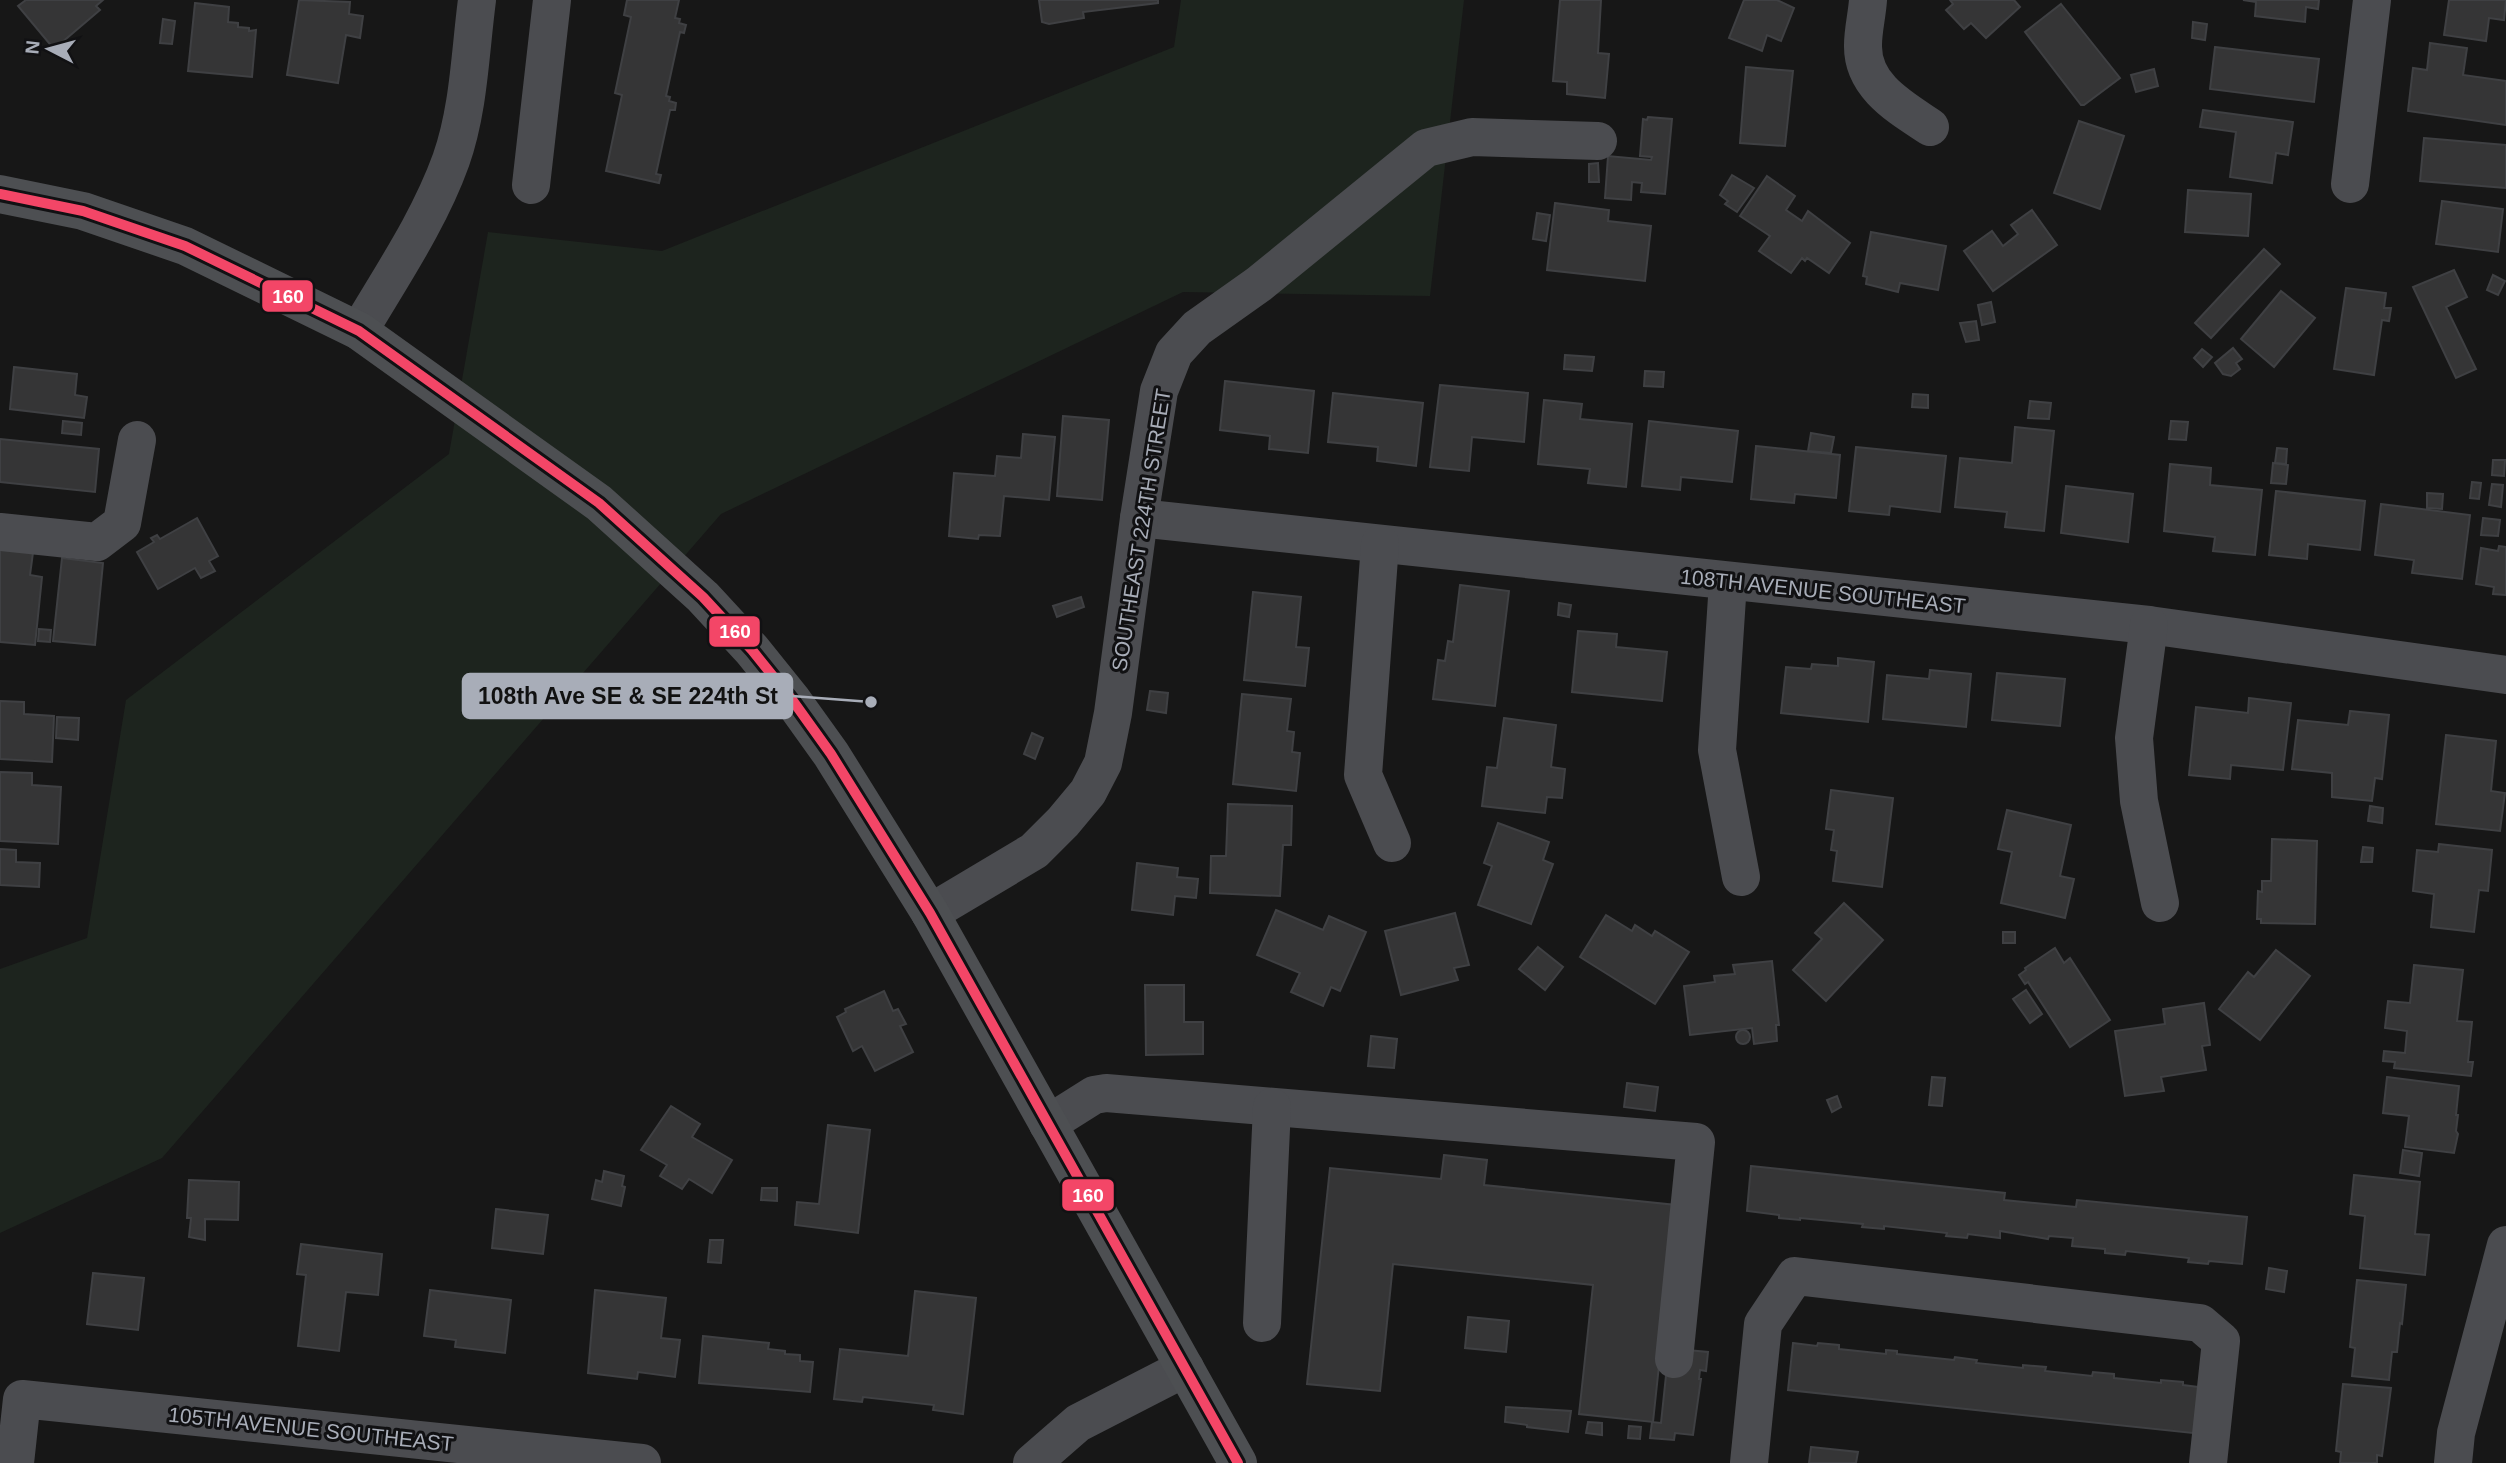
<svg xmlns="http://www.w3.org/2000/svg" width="2506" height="1463" font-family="Helvetica,sans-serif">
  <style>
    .green { fill: #1d241e }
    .building { fill: #353536; stroke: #3f4043; stroke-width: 2 }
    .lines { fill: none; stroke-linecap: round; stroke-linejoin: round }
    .minor { stroke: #4b4c50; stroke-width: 38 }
    .major { stroke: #4d4f52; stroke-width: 38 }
    .bus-1-casing { stroke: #111113; stroke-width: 16 }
    .bus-1 { stroke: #f34667; stroke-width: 10 }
    .labels { text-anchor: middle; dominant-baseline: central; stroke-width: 6; stroke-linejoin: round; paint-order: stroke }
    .street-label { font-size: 21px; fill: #a8adb8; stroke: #111113 }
    .leader { fill: none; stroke: #a8adb8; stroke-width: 2.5 }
    .callout-dot { fill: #a8adb8; stroke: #111113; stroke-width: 2.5 }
    .callout { fill: #a8adb8; stroke: #a8adb8; stroke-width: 2.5 }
    .callout-label { font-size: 23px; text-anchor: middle; font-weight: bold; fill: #111 }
    .line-badge { stroke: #111113; stroke-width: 2.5 }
    .badge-label { font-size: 19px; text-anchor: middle; font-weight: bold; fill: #fff }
  </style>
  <rect width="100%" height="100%" fill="#171717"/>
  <path class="green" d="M1181,0H1464L1430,296L1183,292L721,514L162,1158L0,1233V969L87,938L126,700L449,454L488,232L662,251L1174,47Z"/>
  <g class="building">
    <path d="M26,0H103L96,6L100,10L54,49L18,6Z"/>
    <path d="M299,0L350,2L349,14L363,16L360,38L346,35L338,83L287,75Z"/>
    <path d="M627,0H679L675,18L680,19L679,23L686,25L684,33L680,32L666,96L670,97L669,101L676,103L675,110H670L656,174L661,175L659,183L606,171L622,95L615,93L631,17L624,15Z"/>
    <path d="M1039,0H1158V3L1083,12L1084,18L1049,24L1042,22Z"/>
    <path d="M1560,0H1601L1598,53L1609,54L1605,98L1567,94V82L1553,81Z"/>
    <path d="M1744,0H1777L1794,8L1781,41L1767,35L1762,51L1729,38Z"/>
    <path d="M1950,0H2014L2020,7L1986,38L1971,23L1964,29L1946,10L1953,4Z"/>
    <path d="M2243,0H2319L2318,9L2306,7L2305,22L2255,16L2256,2Z"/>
    <path d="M2449,0H2506L2504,20L2489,18L2486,41L2444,35Z"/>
    <path d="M195,3L229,7L228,22L238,23V27L249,28V31L256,30L252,77L188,71Z"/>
    <path d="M2061,4L2120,78L2084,105H2081L2025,32Z"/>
    <path d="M163,19L175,21L172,44L160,43Z"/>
    <path d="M2193,22L2207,24L2205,40L2192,38Z"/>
    <path d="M2430,43L2467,48L2463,75L2506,81V125L2408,111L2413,68L2427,70Z"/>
    <path d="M2215,47L2319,59L2314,102L2210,89Z"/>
    <path d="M1746,67L1793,71L1785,146L1740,143Z"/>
    <path d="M2154,69L2158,86L2136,92L2131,75Z"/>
    <path d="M2203,110L2293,122L2288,155L2276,153L2272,183L2230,177L2236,132L2200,127Z"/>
    <path d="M1648,117L1672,119L1665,194L1641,192L1642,183L1632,182L1631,200L1605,198L1608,156L1651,160L1652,157L1640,156L1643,119L1647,120Z"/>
    <path d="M2079,121L2124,136L2100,209L2054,193Z"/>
    <path d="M2424,138L2506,145V188L2420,181Z"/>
    <path d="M1598,163L1599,182H1589V164Z"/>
    <path d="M1732,175L1754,188L1737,212L1725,204L1728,201L1720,195Z"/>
    <path d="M1767,176L1795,196L1786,210L1802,221L1808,211L1850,243L1829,273L1807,258L1805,261L1802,258L1791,273L1759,251L1770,236L1740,216Z"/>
    <path d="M2188,190L2251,194L2248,236L2185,232Z"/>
    <path d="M2442,201L2503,209L2498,252L2436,244Z"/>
    <path d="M1555,203L1609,210L1608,221L1651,226L1645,281L1547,270Z"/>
    <path d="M2032,210L2057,245L1993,291L1964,251L1992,231L2003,246L2018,234L2011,225Z"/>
    <path d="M1537,213L1550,215L1546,241L1533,239Z"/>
    <path d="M1871,232L1946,246L1938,290L1900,283L1898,292L1866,284L1867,277L1863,276Z"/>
    <path d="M2264,249L2280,264L2211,338L2195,323Z"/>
    <path d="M2454,270L2467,297L2446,307L2476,369L2456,378L2413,287Z"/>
    <path d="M2493,275L2505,281L2498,295L2487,290Z"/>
    <path d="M2346,288L2386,293L2384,308H2391L2389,321L2382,320L2374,375L2334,369Z"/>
    <path d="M2281,291L2315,318L2274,367L2241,339Z"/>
    <path d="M1991,302L1995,322L1982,325L1978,305Z"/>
    <path d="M1976,321L1979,340L1966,342L1960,323Z"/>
    <path d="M2233,348L2242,359L2236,363L2240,369L2231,376L2223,374L2215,363Z"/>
    <path d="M2202,349L2212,357L2203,367L2194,358Z"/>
    <path d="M1565,355L1594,357L1592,371L1564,369Z"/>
    <path d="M14,367L77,374L75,395L87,397L84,418L10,409Z"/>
    <path d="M1645,371L1664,372L1663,387L1644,386Z"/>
    <path d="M1225,381L1314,391L1308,453L1269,449L1270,436L1220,430Z"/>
    <path d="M1440,385L1528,393L1524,442L1472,437L1469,471L1430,467Z"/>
    <path d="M1333,393L1423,403L1416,466L1377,461L1378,447L1328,442Z"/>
    <path d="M1913,394L1928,395V408L1912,407Z"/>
    <path d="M1544,400L1582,404L1580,419L1632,424L1626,487L1588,483L1590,469L1538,464Z"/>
    <path d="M2030,401L2051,403L2049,419L2028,418Z"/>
    <path d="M1063,416L1109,420L1102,500L1057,496Z"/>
    <path d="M63,421L82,423L81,435L62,433Z"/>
    <path d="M1649,421L1738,431L1732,482L1681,477L1680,490L1642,486Z"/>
    <path d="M2171,421L2188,422L2186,440L2169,439Z"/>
    <path d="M2015,427L2054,431L2044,531L2005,527L2007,512L1955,507L1960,458L2012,463Z"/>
    <path d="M1811,433L1834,437L1831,453L1808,451Z"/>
    <path d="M1023,434L1055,437L1049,500L1004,496L1000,536L979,535L978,539L949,536L954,473L995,476L997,456L1021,458Z"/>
    <path d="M0,439L99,449L95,492L0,482Z"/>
    <path d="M1756,446L1840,455L1836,498L1795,494L1794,503L1751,499Z"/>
    <path d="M1856,447L1946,456L1940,512L1890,506L1889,515L1849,511Z"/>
    <path d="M2277,448L2287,449L2286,464L2275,463Z"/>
    <path d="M2493,460H2505L2504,476L2492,475Z"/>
    <path d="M2273,463L2288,465L2286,484L2271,483Z"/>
    <path d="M2170,464L2211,468L2210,485L2262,490L2255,555L2213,551L2215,537L2164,531Z"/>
    <path d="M2472,482L2481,483L2479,499L2470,498Z"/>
    <path d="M2492,484L2503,485L2501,507L2489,505Z"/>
    <path d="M2066,486L2133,494L2128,542L2061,533Z"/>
    <path d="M2276,491L2365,501L2360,550L2308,544L2307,559L2269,555Z"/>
    <path d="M2427,493L2443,494L2442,509L2427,508Z"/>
    <path d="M2381,504L2470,515L2462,579L2412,573L2414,560L2375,555Z"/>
    <path d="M197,518L218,556L209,561L215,571L201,578L195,568L158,589L137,552L154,542L151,538L157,535L160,539Z"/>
    <path d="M2483,518L2500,520L2498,536L2481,535Z"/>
    <path d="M0,541L34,545L30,575L42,577L35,645L0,642Z"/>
    <path d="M2499,546L2506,547V595L2493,594L2494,587L2476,584L2481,548L2498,551Z"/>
    <path d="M62,558L103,563L95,645L53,641Z"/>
    <path d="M1460,585L1509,591L1495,706L1433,699L1438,660L1445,661L1448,641L1453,642Z"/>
    <path d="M1253,592L1301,597L1296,647L1309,648L1305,686L1244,680Z"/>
    <path d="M1081,597L1084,607L1057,617L1053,606Z"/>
    <path d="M1559,603L1571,605L1569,617L1558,615Z"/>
    <path d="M39,629L51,630L50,642L38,641Z"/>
    <path d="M1578,631L1617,634L1616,647L1667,652L1662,701L1572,692Z"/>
    <path d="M1838,658L1874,662L1868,722L1781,713L1786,667L1811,669L1812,664L1838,666Z"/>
    <path d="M1930,670L1971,674L1966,727L1883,719L1887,675L1929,679Z"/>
    <path d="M1997,673L2065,679L2060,726L1992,720Z"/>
    <path d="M1150,691L1168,693L1166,713L1147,710Z"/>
    <path d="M1242,694L1291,699L1287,731L1294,732L1292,752L1300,753L1296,791L1233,784Z"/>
    <path d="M2249,698L2291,703L2283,770L2231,765L2230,779L2189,775L2196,707L2248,713Z"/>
    <path d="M0,701L24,702V714L54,716L52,762L0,759Z"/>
    <path d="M2350,711L2389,715L2382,779L2375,778L2372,801L2332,797V773L2292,769L2298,720L2348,725Z"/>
    <path d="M57,717L79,718L78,740L56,738Z"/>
    <path d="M1504,718L1556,725L1551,767L1565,769L1562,798L1547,797L1545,813L1482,806L1487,767L1497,768Z"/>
    <path d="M1032,733L1043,738L1035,759L1024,754Z"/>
    <path d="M2446,735L2496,741L2491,791L2505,793L2500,831L2436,824Z"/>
    <path d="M0,772L32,773V785L61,787L58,844L0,841Z"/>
    <path d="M1831,790L1893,798L1882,887L1833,881L1837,851L1831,850L1834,830L1826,829Z"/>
    <path d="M1228,804L1292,806L1291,845H1283L1280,896L1210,893L1211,856H1226Z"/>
    <path d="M2370,806L2383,808L2382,823L2368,821Z"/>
    <path d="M2007,810L2071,825L2060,876L2074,879L2065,918L2001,903L2012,852L1998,849Z"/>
    <path d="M1498,823L1549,842L1543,860L1553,864L1531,924L1478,905L1492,866L1484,863Z"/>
    <path d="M2272,839L2317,841L2315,924L2261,923V919H2257L2258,891L2262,892V881H2271Z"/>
    <path d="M2439,844L2492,850L2488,891L2479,890L2474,932L2431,927L2434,894L2413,891L2417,850L2438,852Z"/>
    <path d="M2363,847L2373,848L2372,862H2361Z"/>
    <path d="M0,849L16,850V862L40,863L39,887L0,885Z"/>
    <path d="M1137,863L1178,868L1177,877L1198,879L1196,898L1175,896L1173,915L1132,910Z"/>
    <path d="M1844,903L1883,940L1826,1001L1793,970L1822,939L1815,933Z"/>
    <path d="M1276,910L1323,930L1329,916L1366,932L1340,991L1331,987L1323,1006L1291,992L1300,973L1257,955Z"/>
    <path d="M1455,913L1469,965L1454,968L1458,980L1401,995L1385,931Z"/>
    <path d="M1606,915L1632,931L1635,925L1652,936L1655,931L1689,952L1655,1004L1580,957Z"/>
    <rect x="2003" y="932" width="12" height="11"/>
    <path d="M1538,947L1563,967L1545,990L1519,969Z"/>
    <path d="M2055,948L2064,963L2070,958L2110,1020L2070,1047L2028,982L2025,984L2019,975L2026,970L2025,968Z"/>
    <path d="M2276,950L2310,976L2260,1040L2219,1009L2248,972L2254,977Z"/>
    <path d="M1772,961L1779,1025H1776L1777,1041L1754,1044L1752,1028L1690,1035L1684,986L1715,982L1714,976L1735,974L1733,965Z"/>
    <path d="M2414,965L2463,970L2457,1021L2472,1022L2468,1062H2473L2471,1076L2394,1068L2395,1062L2383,1061L2384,1051L2405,1053L2407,1031L2385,1028L2388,1001L2410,1003Z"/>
    <path d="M1145,985H1184V1022H1203V1054L1146,1055Z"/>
    <path d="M2026,990L2042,1014L2030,1023L2013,999Z"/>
    <path d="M884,991L893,1011L898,1009L906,1024L900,1026L913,1052L875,1071L862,1046L853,1051L837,1017L846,1012L845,1009Z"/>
    <path d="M2204,1003L2210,1045L2202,1046L2206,1070L2161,1077L2164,1091L2125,1096L2115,1031L2165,1024L2163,1009Z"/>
    <circle cx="1743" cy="1037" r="7"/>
    <path d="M1371,1036L1397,1039L1394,1068L1368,1066Z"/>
    <path d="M1932,1077L1945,1078L1942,1106L1929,1105Z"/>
    <path d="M2387,1077L2459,1086L2456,1115H2458L2456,1131L2458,1134L2454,1153L2405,1147L2409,1116L2383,1113Z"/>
    <path d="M1627,1083L1658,1087L1655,1111L1624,1107Z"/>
    <path d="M1837,1096L1841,1107L1832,1112L1827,1100Z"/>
    <path d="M671,1106L700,1124L692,1137L732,1160L712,1193L689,1179L682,1189L660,1176L667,1165L641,1150Z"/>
    <path d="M828,1125L870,1130L858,1233L795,1225L797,1202L819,1204Z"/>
    <path d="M2403,1150L2422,1153L2419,1176L2400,1173Z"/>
    <path d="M1444,1155L1487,1160L1484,1185L1676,1205L1653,1422L1579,1414L1593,1285L1393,1264L1380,1391L1307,1384L1330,1168L1441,1179Z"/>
    <path d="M1751,1166L2005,1193L2004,1200L2076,1207L2077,1200L2247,1217L2242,1264L2209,1261L2208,1264L2188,1262L2189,1258L2126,1251L2125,1255L2105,1253V1249L2072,1246L2073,1238L2049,1236L2048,1239L2000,1231V1238L1968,1234L1967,1238L1946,1236L1947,1233L1884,1226V1229L1862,1227L1863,1224L1800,1218V1220L1779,1218V1215L1747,1211Z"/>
    <path d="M604,1171L624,1176L622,1186L625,1187L621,1206L592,1199L596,1180L602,1182Z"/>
    <path d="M2354,1175L2420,1182L2415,1234L2429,1235L2425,1275L2360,1268L2365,1216L2350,1214Z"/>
    <path d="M189,1180L239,1182L238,1220L205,1219V1240L189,1237L191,1218H187Z"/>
    <path d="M762,1188H777V1201L761,1200Z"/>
    <path d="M496,1209L548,1215L543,1254L492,1248Z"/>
    <path d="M710,1240H723L721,1263L708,1262Z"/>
    <path d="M301,1244L382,1254L378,1295L346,1292L339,1351L298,1346L306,1275L297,1274Z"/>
    <path d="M2269,1268L2287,1271L2284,1292L2266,1289Z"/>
    <path d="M93,1273L144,1278L138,1330L87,1324Z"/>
    <path d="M2357,1280L2406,1285L2402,1324L2400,1323L2397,1352H2392L2389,1380L2352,1376L2355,1348L2350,1347Z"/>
    <path d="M430,1290L511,1300L505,1353L455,1347L456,1340L424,1336Z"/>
    <path d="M595,1290L666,1298L661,1338L680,1340L675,1377L638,1372L637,1379L588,1373Z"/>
    <path d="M915,1291L976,1298L963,1414L933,1410L934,1405L863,1397L862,1402L834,1399L840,1349L908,1356Z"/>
    <path d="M1468,1317L1509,1321L1506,1352L1465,1348Z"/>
    <path d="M703,1336L769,1343L768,1349L785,1351V1354L800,1355V1361L813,1362L810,1392L699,1383Z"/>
    <path d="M1793,1343L1817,1346L1818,1343L1839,1345V1349L1886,1354V1350L1897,1351V1354L1954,1360L1955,1357L1977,1360L1976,1363L2023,1368V1365L2046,1367L2045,1371L2092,1376L2093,1372L2114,1374V1378L2161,1383V1380L2183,1382V1385L2207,1388L2202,1434L1788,1390Z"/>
    <path d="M1676,1349L1708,1352L1706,1371L1700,1370L1699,1379H1701L1693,1435L1675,1433L1674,1440L1650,1438L1652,1422L1661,1423L1667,1366Z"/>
    <path d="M2343,1384L2391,1388L2382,1456L2377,1455V1463H2340L2341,1452L2336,1451Z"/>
    <path d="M1506,1407L1571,1411L1568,1432L1527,1427V1425L1505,1422Z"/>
    <path d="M1588,1422L1602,1423V1435L1586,1433Z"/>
    <path d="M1629,1426L1641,1427L1640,1439L1628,1438Z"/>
    <path d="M1811,1447L1858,1452L1856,1463H1809Z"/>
  </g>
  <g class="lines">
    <g class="minor">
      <path d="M1868,0C1867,15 1863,30 1863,45C1862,86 1900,107 1930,127"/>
      <path d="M2350,184L2372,0"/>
      <path d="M531,185L552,0"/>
      <path d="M359,331C392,275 429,221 451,160C469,109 470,53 477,0"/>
      <path d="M1139,518L2149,625L2506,675"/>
      <path d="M0,532L97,542L122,523L137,440"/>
      <path d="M1380,544L1363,775L1392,843"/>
      <path d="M1728,582L1717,750L1741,877"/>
      <path d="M2149,625L2134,738L2139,801L2160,903"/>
      <path d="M930,913L1034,851L1063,822L1088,792L1103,763L1113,713L1139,518L1159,391L1174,353L1197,328L1259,284L1426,148L1472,137L1598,141"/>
      <path d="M1048,1124L1094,1095L1106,1093L1696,1142L1674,1359"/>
      <path d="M1262,1323L1272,1107"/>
      <path d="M15,1463L22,1399L642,1463"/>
      <path d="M1032,1463L1078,1423L1185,1368"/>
      <path d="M1749,1463L1763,1324L1795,1276L2200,1323L2221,1341L2208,1463"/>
      <path d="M2453,1463L2456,1433L2506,1245"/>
    </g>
    <path class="major" d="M0,194L83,211L185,246L359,331L599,503L703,597L752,650L793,701L831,754L930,913L1238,1463"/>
    <g class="bus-1-casing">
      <path id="bus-1" d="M0,194L83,211L185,246L359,331L599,503L703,597L752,650L793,701L831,754L930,913L1238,1463"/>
    </g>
    <use href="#bus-1" class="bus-1"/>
  </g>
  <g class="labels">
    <g class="street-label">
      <text transform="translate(1141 530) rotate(-81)">SOUTHEAST 224TH STREET</text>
      <text transform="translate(1823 591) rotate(6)">108TH AVENUE SOUTHEAST</text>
      <text transform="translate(311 1429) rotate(6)">105TH AVENUE SOUTHEAST</text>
    </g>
  </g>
  <path class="leader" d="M871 702L792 696"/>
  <circle class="callout-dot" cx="871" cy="702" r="7"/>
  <rect class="callout" x="463" y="674" width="329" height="44" rx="7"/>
  <g class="callout-label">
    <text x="628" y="704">108th Ave SE &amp; SE 224th St</text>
  </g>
  <g class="line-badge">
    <rect x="261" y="279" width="53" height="34" rx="7" fill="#f34667"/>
    <rect x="708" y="615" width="53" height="33" rx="7" fill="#f34667"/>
    <rect x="1061" y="1178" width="54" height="34" rx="7" fill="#f34667"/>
  </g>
  <g class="badge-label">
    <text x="288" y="303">160</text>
    <text x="735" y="638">160</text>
    <text x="1088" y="1202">160</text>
  </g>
  <g transform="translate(49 49) rotate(276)" stroke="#111113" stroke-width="5" paint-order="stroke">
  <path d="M0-5L12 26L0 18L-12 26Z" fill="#a8adb8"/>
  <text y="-10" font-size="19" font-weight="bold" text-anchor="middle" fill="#a8adb8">N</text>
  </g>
</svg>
